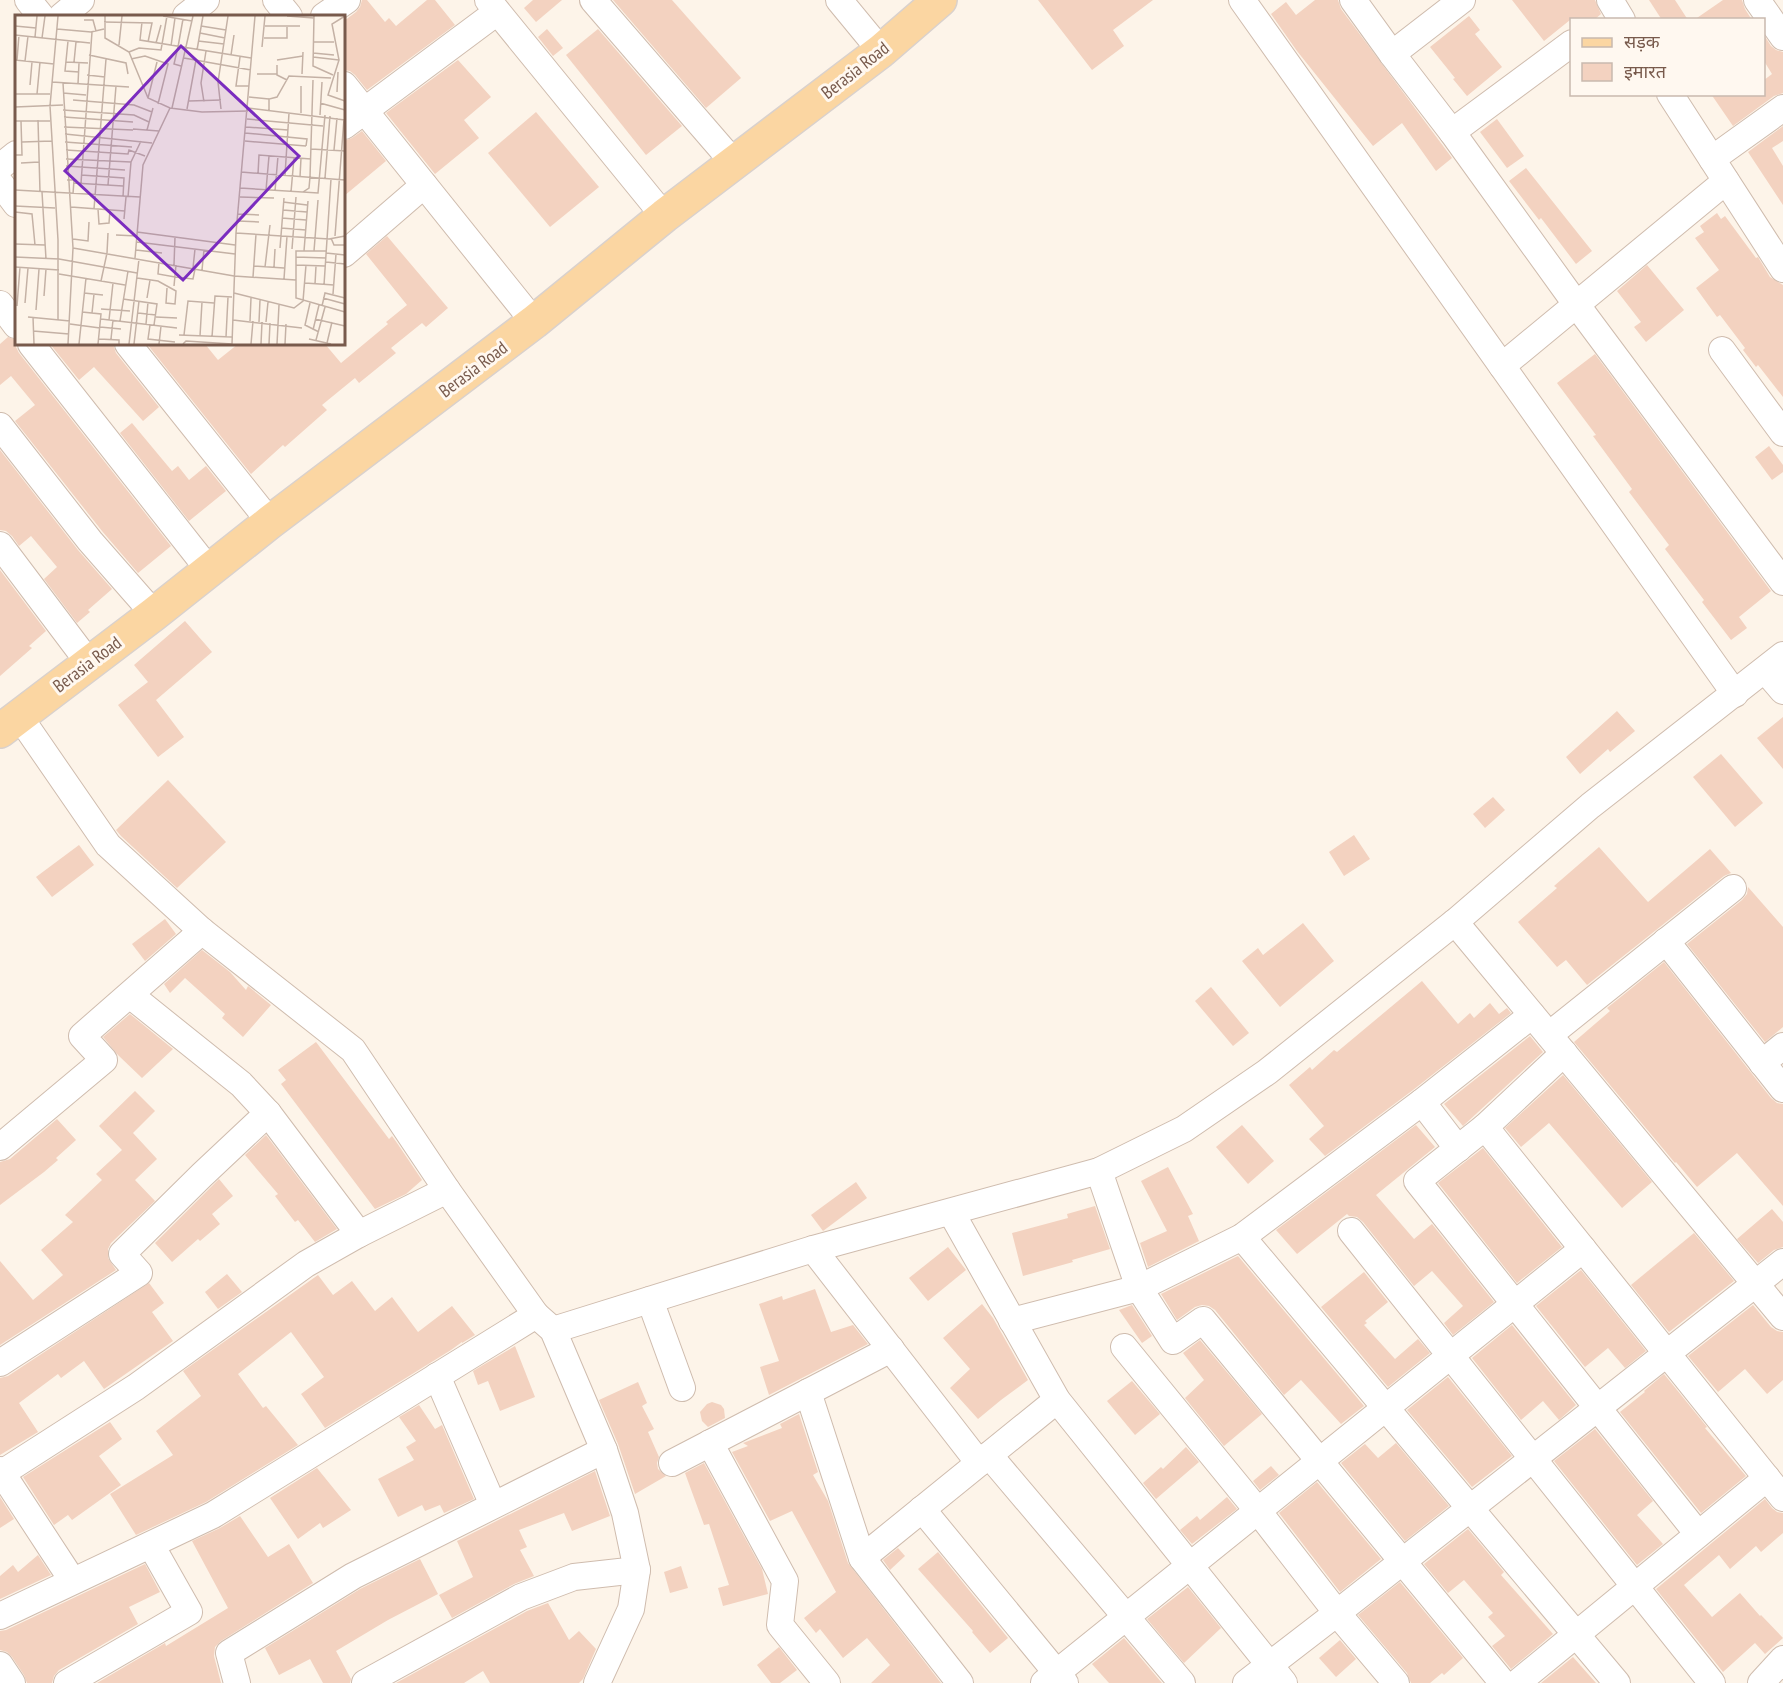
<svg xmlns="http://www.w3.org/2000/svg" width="1783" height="1683" font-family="'PT Sans Narrow','Noto Sans Devanagari',sans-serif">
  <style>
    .building { fill: #f3d2c0 }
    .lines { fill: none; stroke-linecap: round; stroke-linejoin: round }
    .street-casing { stroke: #cfbcae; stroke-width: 28 }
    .primary-casing { stroke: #d9d1cd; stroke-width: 36 }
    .street { stroke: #fff; stroke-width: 26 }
    .primary { stroke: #fbd6a2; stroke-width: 33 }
    .labels { text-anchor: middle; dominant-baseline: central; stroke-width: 6; stroke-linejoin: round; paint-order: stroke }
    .street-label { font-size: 18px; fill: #785a4c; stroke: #fff8f0 }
    .inset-road { fill: none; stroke: #c4b1a5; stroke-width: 1.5 }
    .view { fill: #7b2cbf; fill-opacity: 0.15; stroke: #7b2cbf; stroke-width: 3 }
    .inset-edge { fill: none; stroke: #785a4c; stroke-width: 3 }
  </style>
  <rect width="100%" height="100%" fill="#fdf4e9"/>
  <g class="building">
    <path d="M362,0H367L385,22L389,18L396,26L427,0H435L455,25L367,90L355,75L350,71L344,70V21L356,12L360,7Z"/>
    <path d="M533,0H562L536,22L524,8Z"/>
    <path d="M613,0H672L741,78L706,108Z"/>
    <path d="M1038,0H1153L1113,30L1124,46L1092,70Z"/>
    <path d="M1315,0H1338L1341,9L1452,158L1436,171L1402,123L1373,146L1297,51L1271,14L1286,2L1296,15Z"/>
    <path d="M1512,0H1595L1601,14L1594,20H1570L1544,41Z"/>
    <path d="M1649,0H1675L1688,20H1662Z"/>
    <path d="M1723,0H1742L1745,9L1752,20H1694Z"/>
    <path d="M1469,16L1480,30L1475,34L1502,67L1467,96L1453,79L1455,78L1430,47Z"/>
    <path d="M547,29L563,48L553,56L538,37Z"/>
    <path d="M598,29L682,126L646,155L566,55Z"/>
    <path d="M1764,35L1771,46L1776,50L1783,52V93L1774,96L1733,126L1711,94H1764V80L1772,74L1764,61Z"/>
    <path d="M458,60L491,97L464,120L479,138L435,174L386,113Z"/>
    <path d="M536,112L599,187L550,227L488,153Z"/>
    <path d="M1497,119L1524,156L1507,168L1480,132Z"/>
    <path d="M1783,126V141L1772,148L1783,166V205L1748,152Z"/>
    <path d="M362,131L386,161L344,196V141L352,138Z"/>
    <path d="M1526,168L1592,251L1576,264L1541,218L1539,220L1509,181Z"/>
    <path d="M1717,213L1721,219L1725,216L1756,258L1758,257L1770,277L1783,285V397L1758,365L1756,367L1743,350L1745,348L1720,315L1717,317L1696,288L1719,270L1695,238L1704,232L1700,226Z"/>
    <path d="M387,236L448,308L426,327L422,323L391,348L396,353L359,383L355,378L322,405L327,410L285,447L283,445L251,474L147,344H205L218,360L238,344H325L341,363L388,324L386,322L407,305L366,254Z"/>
    <path d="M1647,265L1684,310L1646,342L1634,327L1641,322L1617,291Z"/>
    <path d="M8,337L16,340V347L19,353L171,546L138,573L102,531L15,421L35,405L11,376L0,385V344Z"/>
    <path d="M50,344H113L116,353L159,407L143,421L94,367L79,380Z"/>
    <path d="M1595,354L1771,591L1739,617L1747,628L1731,640L1702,602L1704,600L1665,549L1669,545L1629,492L1632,489L1593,436L1596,435L1557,383Z"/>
    <path d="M132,423L172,471L178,466L189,480L206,466L226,491L189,521L120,433Z"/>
    <path d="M1769,446L1783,465V472L1772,480L1755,457Z"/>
    <path d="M0,450L78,550L112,589L88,610L90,612L77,623L44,579L57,567L31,536L19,546L12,536L6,531L0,530Z"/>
    <path d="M0,570L46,631L29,646L32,648L0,676Z"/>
    <path d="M185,621L212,652L156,700L184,737L158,757L118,705L148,682L134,665Z"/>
    <path d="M1617,711L1635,731L1610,752L1608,749L1580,774L1566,757Z"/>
    <path d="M1783,717V769L1757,738Z"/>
    <path d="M1721,754L1763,803L1735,827L1693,777Z"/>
    <path d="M168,780L226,842L177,888L121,836L116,830Z"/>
    <path d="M1493,797L1505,810L1485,828L1473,814Z"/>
    <path d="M1354,835L1370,859L1344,876L1329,852Z"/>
    <path d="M79,845L94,865L52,897L36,877Z"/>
    <path d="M1599,847L1648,902L1710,849L1731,873L1724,876L1587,985L1566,960L1557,967L1518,922L1557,888L1554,886Z"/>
    <path d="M1748,887L1783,927V1027L1765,1042L1687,944L1742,900L1747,894Z"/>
    <path d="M165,919L176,934L145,961L132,944Z"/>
    <path d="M1303,923L1334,961L1280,1007L1242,961L1258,948L1263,955Z"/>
    <path d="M202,950L230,972L246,990L248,986L271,1005L243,1037L222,1018L225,1014L185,978L170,993L164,984Z"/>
    <path d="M1664,962L1771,1098L1777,1103L1783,1104V1206L1737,1153L1697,1187L1676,1162L1675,1163L1574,1042L1610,1011L1607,1008Z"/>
    <path d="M1422,981L1458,1024L1470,1013L1474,1018L1490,1003L1499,1014L1507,1008L1511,1013L1413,1090L1325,1156L1309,1139L1324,1126L1289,1085L1310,1067L1312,1070L1334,1050L1337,1052Z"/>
    <path d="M1211,987L1249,1033L1233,1046L1195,1001Z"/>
    <path d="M130,1014L173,1049L142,1078L118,1055L103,1037Z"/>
    <path d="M1530,1036L1543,1052L1463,1126L1444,1104Z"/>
    <path d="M316,1042L389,1139L392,1136L397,1143L422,1180L406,1194L375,1209L281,1084L286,1080L278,1070Z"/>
    <path d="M1563,1075L1652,1182L1622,1208L1549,1123L1521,1147L1505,1128Z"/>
    <path d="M135,1091L155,1111L133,1133L157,1159L135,1180L155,1201L111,1243L108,1249V1258L116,1270L0,1345V1261L33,1300L63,1275L41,1250L73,1222L65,1215L102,1180L96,1174L122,1150L99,1126Z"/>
    <path d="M57,1119L76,1140L56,1158L58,1160L44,1172L0,1205V1162L10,1159Z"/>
    <path d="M1242,1125L1274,1161L1248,1184L1216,1147Z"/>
    <path d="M1416,1125L1435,1147L1376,1195L1414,1239L1432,1224L1494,1302L1453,1335L1444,1323L1463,1306L1432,1271L1414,1286L1363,1222L1357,1217L1349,1216L1347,1214L1297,1254L1276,1230Z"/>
    <path d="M266,1135L337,1229L315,1242L298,1220L295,1222L275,1196L278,1194L245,1155Z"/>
    <path d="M1483,1148L1562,1247L1517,1283L1438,1183Z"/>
    <path d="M1168,1167L1193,1214L1188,1216L1199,1241L1148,1267L1140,1243L1167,1231L1141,1181Z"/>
    <path d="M219,1179L233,1196L212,1214L220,1224L200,1241L198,1239L172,1262L155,1243Z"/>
    <path d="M856,1182L867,1198L823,1231L811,1215Z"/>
    <path d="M1095,1206L1110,1249L1072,1260L1073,1262L1023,1276L1012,1233L1068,1218L1067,1214Z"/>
    <path d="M1772,1209L1783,1222V1247L1774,1250L1758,1263L1737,1239Z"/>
    <path d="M1694,1233L1734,1281L1669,1332L1631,1285Z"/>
    <path d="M948,1247L966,1270L928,1301L909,1278Z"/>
    <path d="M1238,1256L1364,1406L1341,1424L1301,1380L1284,1395L1215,1310L1209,1306L1202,1305L1195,1307L1177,1320L1161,1294Z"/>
    <path d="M1581,1270L1646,1351L1625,1368L1608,1348L1585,1367L1536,1306Z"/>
    <path d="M1364,1272L1388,1302L1365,1321L1367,1323L1364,1325L1395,1359L1418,1339L1430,1353L1388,1387L1321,1307Z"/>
    <path d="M227,1274L242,1292L218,1309L205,1292Z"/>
    <path d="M318,1275L333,1295L352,1281L375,1311L392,1297L418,1332L452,1306L475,1335L462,1343V1342L451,1350L325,1428L301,1394L324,1377L291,1332L238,1374L263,1408L266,1406L298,1445L206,1502L136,1535L110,1494L173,1455L156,1431L201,1396L183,1371Z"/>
    <path d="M149,1283L164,1303L152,1312L173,1341L104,1389L84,1361L61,1378L58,1374L19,1403L38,1432L0,1455V1378L8,1376Z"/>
    <path d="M815,1289L831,1332L853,1325L868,1344L769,1395L760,1367L779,1361L759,1304L782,1296L783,1300Z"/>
    <path d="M982,1304L993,1318L1028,1380L1001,1400L978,1419L950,1388L970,1369L943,1338Z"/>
    <path d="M1132,1305L1152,1336L1142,1343L1119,1310Z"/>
    <path d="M1753,1305L1771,1327L1777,1331L1783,1332V1380L1767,1394L1745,1369L1718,1392L1688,1356Z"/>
    <path d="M1512,1325L1576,1405L1559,1420L1543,1401L1521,1420L1472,1358Z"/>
    <path d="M1200,1340L1262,1414L1224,1446L1185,1398L1204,1380L1183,1353Z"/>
    <path d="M515,1346L535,1397L500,1411L488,1381L478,1385L473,1371Z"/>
    <path d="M1664,1374L1707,1427L1705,1428L1746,1476L1701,1513L1620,1412L1645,1392L1644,1391Z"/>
    <path d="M1448,1377L1512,1456L1472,1487L1407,1410Z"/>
    <path d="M1132,1381L1160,1414L1135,1435L1107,1401Z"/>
    <path d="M638,1382L647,1403L642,1406L654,1429L648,1432L659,1457L657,1463L658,1469L666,1476L635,1494L618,1444L599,1400Z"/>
    <path d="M712,1402L721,1405L724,1409L725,1418L708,1427L702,1421L700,1412L707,1404Z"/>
    <path d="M419,1405L435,1429L442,1425L474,1499L444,1513L440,1505L425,1511L422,1505L398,1517L378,1479L414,1460L406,1447L416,1441L399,1417Z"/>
    <path d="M799,1414L818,1472L813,1475L828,1501L848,1563L941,1683H871L890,1665L867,1638L843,1658L820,1629L816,1633L804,1618L836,1592L792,1511L770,1521L732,1452L748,1446L743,1443L782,1428L780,1424Z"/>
    <path d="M110,1422L122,1439L99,1456L121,1485L72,1520L68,1515L54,1525L23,1477Z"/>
    <path d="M1595,1429L1653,1501L1637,1515L1663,1544L1637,1565L1554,1461Z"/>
    <path d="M1396,1443L1449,1506L1405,1541L1341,1463L1365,1444L1378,1458Z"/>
    <path d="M1186,1447L1199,1462L1156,1499L1143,1483L1161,1467L1163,1469Z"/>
    <path d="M704,1463L762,1569L768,1594L723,1606L718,1588L729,1585L709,1524L704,1525L685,1473Z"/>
    <path d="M1271,1466L1279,1475L1260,1490L1253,1481Z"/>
    <path d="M317,1468L351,1510L323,1528L320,1523L298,1539L270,1498Z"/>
    <path d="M595,1471L610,1516L572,1531L564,1513L519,1530L527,1547L520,1550L534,1576L514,1584L452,1618L439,1595L473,1577L457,1541Z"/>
    <path d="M1317,1482L1381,1559L1340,1592L1279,1513Z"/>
    <path d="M0,1497L14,1519L0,1528Z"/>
    <path d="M1227,1497L1237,1509L1192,1544L1180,1530L1197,1516L1200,1520Z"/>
    <path d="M1765,1499L1772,1508L1777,1512L1783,1513V1533L1761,1552L1756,1546L1730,1569L1719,1555L1684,1585L1712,1617L1740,1593L1760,1616L1761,1615L1783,1638L1765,1654L1755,1643L1723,1672L1656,1589Z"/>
    <path d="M240,1516L268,1557L289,1544L313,1583L221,1641L215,1647L214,1656L221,1683H97L165,1643L166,1646L228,1608L192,1541L220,1528Z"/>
    <path d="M1468,1529L1504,1572L1501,1575L1553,1634L1511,1669L1492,1646L1505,1636L1488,1617L1493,1613L1464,1580L1448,1593L1424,1564Z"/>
    <path d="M898,1548L905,1556L890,1570L883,1560Z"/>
    <path d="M938,1552L1008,1638L990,1653L972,1632L973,1631L918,1569Z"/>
    <path d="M38,1555L51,1575L0,1599V1576L13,1565L18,1572Z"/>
    <path d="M420,1559L438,1594L388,1620L336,1651L351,1679L350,1683H323L310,1659L279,1675L265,1648L360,1589Z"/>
    <path d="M145,1564L160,1592L129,1607L138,1624L59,1670L54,1676L52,1683H27L24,1675L12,1657L7,1652L0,1650V1631L6,1630Z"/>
    <path d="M681,1566L688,1588L670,1593L664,1572Z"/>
    <path d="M1400,1582L1463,1658L1444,1675L1442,1673L1430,1683H1411L1407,1673L1358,1615Z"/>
    <path d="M1188,1587L1221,1628L1184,1663L1147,1619Z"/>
    <path d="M548,1603L569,1640L579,1631L596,1649L583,1679L579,1683H490L483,1671L464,1683H396L527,1611Z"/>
    <path d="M1124,1638L1162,1683H1109L1092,1664Z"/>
    <path d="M1340,1640L1356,1659L1336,1677L1319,1658Z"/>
    <path d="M779,1647L797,1670L780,1683H771L757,1665Z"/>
    <path d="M1573,1657L1596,1683H1541Z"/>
  </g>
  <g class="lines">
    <g class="street-casing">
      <g id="street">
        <path d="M28,0L41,16"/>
        <path d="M276,0L289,16"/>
        <path d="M488,0L664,216"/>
        <path d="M593,0L734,163"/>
        <path d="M839,0L881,51"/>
        <path d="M1242,0L1735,694"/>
        <path d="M1353,0L1392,54L1452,132L1576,304L1783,582"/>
        <path d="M1610,0L1622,20"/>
        <path d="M1757,0L1783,37"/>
        <path d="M62,16L81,0"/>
        <path d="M186,16L206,0"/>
        <path d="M324,16L347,0"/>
        <path d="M1392,54L1462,0"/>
        <path d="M344,85L534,322"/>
        <path d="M1670,94L1783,269"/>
        <path d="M344,126L497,12"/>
        <path d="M1452,132L1572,43"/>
        <path d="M1712,159L1783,108"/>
        <path d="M0,167L16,154"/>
        <path d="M0,183L16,204"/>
        <path d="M344,254L424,185"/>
        <path d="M0,304L16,325"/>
        <path d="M31,344L209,570"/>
        <path d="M128,344L270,522"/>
        <path d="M1722,350L1783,433"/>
        <path d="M1502,366L1726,181"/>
        <path d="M0,426L90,541L154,614"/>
        <path d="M0,545L89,663"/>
        <path d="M1765,670L1783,691"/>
        <path d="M19,716L108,845L202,931L353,1050L447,1190L536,1315L553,1330L604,1450L625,1513L637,1570L631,1609L597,1683"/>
        <path d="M1455,922L1783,1317"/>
        <path d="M1666,941L1783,1089"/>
        <path d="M130,995L241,1084L268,1113L359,1234"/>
        <path d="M1549,1035L1733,888"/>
        <path d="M1564,1053L1485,1127L1417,1181L1698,1534"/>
        <path d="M1762,1063L1783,1046"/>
        <path d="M1422,1102L1458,1149"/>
        <path d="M1485,1127L1783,1498"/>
        <path d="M0,1147L104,1060L82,1036L202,931"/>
        <path d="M1099,1171L1139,1288L1173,1341L1203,1320L1503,1683"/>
        <path d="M951,1212L1057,1400L1284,1683"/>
        <path d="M1351,1231L1712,1683"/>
        <path d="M1242,1237L1617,1683"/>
        <path d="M813,1249L979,1463"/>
        <path d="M650,1300L682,1388"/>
        <path d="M1012,1321L1139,1288L1242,1237L1422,1102L1532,1015"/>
        <path d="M553,1330L813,1249L1099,1171L1184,1129L1267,1072L1455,922L1590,806L1783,655"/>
        <path d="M1124,1347L1258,1511L1337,1613L1396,1683"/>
        <path d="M0,1363L139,1273L122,1254L202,1175L268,1113"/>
        <path d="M437,1376L493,1505"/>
        <path d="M808,1392L862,1558L960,1683"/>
        <path d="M710,1443L785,1581L780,1625L827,1683"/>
        <path d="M989,1455L1182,1683"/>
        <path d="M672,1463L891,1349"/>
        <path d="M0,1470L72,1580"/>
        <path d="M2,1473L136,1387L306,1264L359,1234L447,1190"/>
        <path d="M922,1509L1065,1683"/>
        <path d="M862,1558L1057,1400"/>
        <path d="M0,1616L213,1515L536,1315"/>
        <path d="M0,1665L12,1683"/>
        <path d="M67,1683L189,1612L151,1545"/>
        <path d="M237,1683L229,1653L353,1576L604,1450"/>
        <path d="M365,1683L521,1597L574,1577L637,1570"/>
        <path d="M1044,1683L1583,1249"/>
        <path d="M1246,1683L1337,1613L1783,1262"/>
        <path d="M1517,1683L1767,1478"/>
        <path d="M1761,1683L1783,1659"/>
      </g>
    </g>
    <g class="primary-casing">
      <path id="primary" d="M0,731L154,614L270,522L534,322L664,216L881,51L940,0"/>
    </g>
    <use href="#street" class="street"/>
    <use href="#primary" class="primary"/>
  </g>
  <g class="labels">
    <g class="street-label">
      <text transform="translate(855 70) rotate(-38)">Berasia Road</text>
      <text transform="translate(473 369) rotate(-37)">Berasia Road</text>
      <text transform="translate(87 664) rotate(-37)">Berasia Road</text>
    </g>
  </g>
  <g transform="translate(15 15)">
    <rect width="330" height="330" fill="#fdf4e9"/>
    <path class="inset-road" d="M90,1V23L114,37L133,83L155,93L187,97L233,96M148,1L177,6M272,1L299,3M299,1L298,51L318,60M330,1L317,9L324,45L313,80L330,86M69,5H78L81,16M89,7L137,8L133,27M127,7L125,25L236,43M0,11L21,13M186,11L211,15M250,11H285M42,14L76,17L89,14M185,18L210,23M0,20L75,28M20,22L22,1M27,23L30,1M249,23H272V12M53,26L50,56L64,57M183,26L209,29M299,27H319M141,28L146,10M104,30L107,1M156,31L160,3M163,32L168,4M163,32L159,49L166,51M247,32L250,1M182,35L188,1M114,37L124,33L146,35L152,1M298,38L319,40M74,40L111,48L113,59M216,40L219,20M225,42L221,71H234M298,42L324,45M169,43L236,55M116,44L130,41L153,49L143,89M0,45L39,49M2,45L4,20M262,45L288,41M10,46L13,21M51,47L73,48M59,47L61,27M262,50V60L272,65M242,59H262M287,59L288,37M72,60L90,62M37,67L114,72M48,68L58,233L53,329M63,69L64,48M15,70L17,47M322,77L323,57M48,78L71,80M0,79H35M22,79L25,47M234,82L254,84M133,83L142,47M58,85L119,90L137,97M174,86L206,85M189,87L186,68L191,36M305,88L330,95M0,92L48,90M157,93L178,1M233,93L330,105M172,94L181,45M206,94L203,67L213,1M48,95L119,100L134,107M254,95V84L262,82L274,61L316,63M286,98V71M305,100L307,67M49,102L118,107M232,104L308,111M23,105L25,177M0,106H35M49,112L118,115M231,112L273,115M118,114L144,116M132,115L138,93M230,118L292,124L291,131M50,119L137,128M230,126L291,131M7,127L37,126M50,127L117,132M296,134L330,136M51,135L113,139L114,135L130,141M319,135L322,103M0,140H7L6,106M51,144L116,147M6,148L24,147M51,151L110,155M226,157L330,165M243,159L244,140L296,144M66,160L109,163L108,182M270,160L274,98M285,162L286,143M295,162L298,65M310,163L315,101M52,165H59L58,179M59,168L108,171M66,168L77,17M93,170L101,71M225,173L303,178L310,100M0,175L125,182M251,175L254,141M260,176L263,141M27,177L31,244M276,177L279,143M288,177L294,173L295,162M113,182L116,147L126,126M225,182L259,183M268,187L292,190M0,191L40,193M56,192L110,196M79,194L91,44M83,194L84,209L94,208L95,195M268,195L292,197M0,197L17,199L20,230M223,199L244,200M267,203L291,205M109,204L111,182M223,206L244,207M266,213L291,215M122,217L220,230M221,218L314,224L330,221M101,220L122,221M320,221L329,104M316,223L319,230H330M58,224L73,226L74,207M122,227L220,239M0,229L30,230M58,233L219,261L281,265M265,233L269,183M277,234L281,182M121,235L147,238M289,236L293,186M299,236L303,185M311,236H281V283L330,297M92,238L93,218M311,238L330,240M0,242L44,244L122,258M281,242L311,243M120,243L128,150L155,93M144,247L143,259L160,262L178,264L180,254M311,247L330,249M159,250L160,222M281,250L310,251M239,251L269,253M0,252L44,255M250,252L255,210M259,252L260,234M178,253L180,234M187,255L189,235M44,259L110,270M238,262L241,219M122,263L143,266L161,276L160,289L151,288L152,273M269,264L272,221M86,266L92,238M290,268L319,270M300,269L301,251M309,270L316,164M159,271L161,250M69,278L88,280M219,278L279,293L288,286L291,250M318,279L321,239M29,281L31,254M132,283L135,265M308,283L330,289M108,284L142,289L139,310M10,288L13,253M295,288L290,310L304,317M2,291L5,252M307,291L310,278L330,283M86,294L115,296M21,295L24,254M67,297L86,299L83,329M77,298L79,279M123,298L141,300M13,302L55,306M18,302L19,329M141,302L162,303M86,304L162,313M300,304L330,311M43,305V225L35,91L43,1M94,305L98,268M218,305L287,313M105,306L113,256M235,306L236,283M244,307L245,285M251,307L253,287M55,309L85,313M131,309L133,287M135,310L133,324L160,327M85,312L106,314M298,315L304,290M18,316L54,319M164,320L217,322M169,320L173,286L199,288M185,321L187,287M197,322L200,281L217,282M211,322L213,282M84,324L104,325V329M96,324L98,305M294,324L316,329M301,325L310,292M312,328L317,307M64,329L71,263M114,329L124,244M119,329L124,286M144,329L146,311M168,329L171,326L217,329M217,329L221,218L240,1M236,329L238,306M246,329L247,307M254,329L255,308M262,329L264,290M270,329L271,309"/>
    <path class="view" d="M166,31L284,141L168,265L50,156Z"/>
    <rect width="330" height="330" class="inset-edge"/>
  </g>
  <rect x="1570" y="18" width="195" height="78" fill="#fff8f0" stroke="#c9b9ae" stroke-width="1.5"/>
  <rect x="1582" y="38" width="30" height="9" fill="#fbd6a2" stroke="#c9b9ae" stroke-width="1.5"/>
  <text x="1624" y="48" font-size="18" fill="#785a4c">सड़क</text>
  <rect x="1582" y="63" width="30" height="18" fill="#f3d2c0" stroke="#c9b9ae" stroke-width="1.5"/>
  <text x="1624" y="78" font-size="18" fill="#785a4c">इमारत</text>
</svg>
